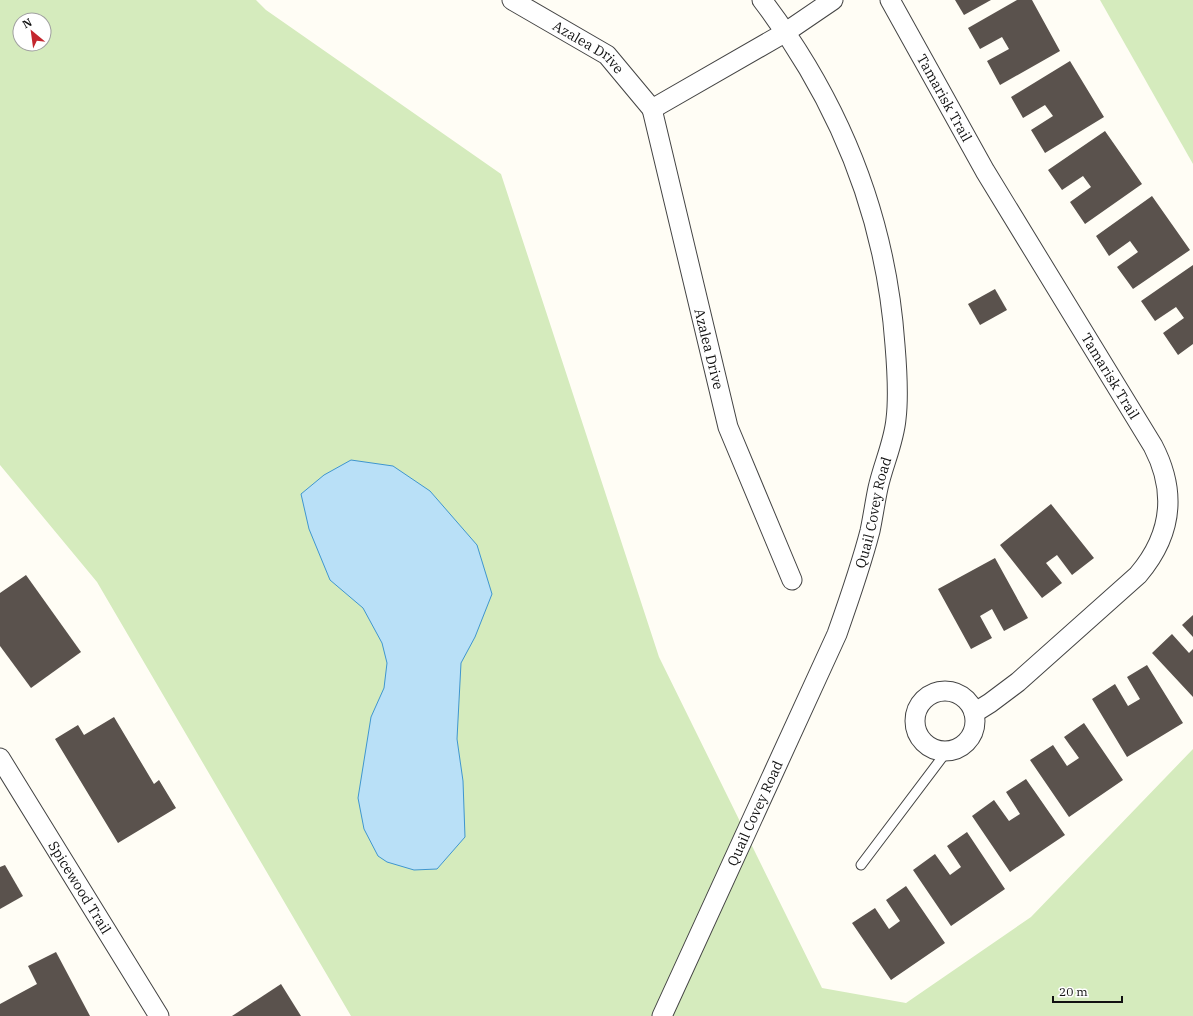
<svg xmlns="http://www.w3.org/2000/svg" width="1193" height="1016" font-family="'IBM Plex Serif',serif">
  <style>
    .grass { fill: #d5ebbd; fill-rule: evenodd }
    .water { fill: #b9e0f7; stroke: #3f96cf }
    .building { fill: #5a524d }
    .lines { fill: none; stroke-linecap: round; stroke-linejoin: round }
    .lane-casing { stroke: #444; stroke-width: 11 }
    .street-casing { stroke: #444; stroke-width: 21 }
    .lane { stroke: #fff; stroke-width: 9 }
    .street { stroke: #fff; stroke-width: 19 }
    .labels { text-anchor: middle; dominant-baseline: central; stroke-width: 4; stroke-linejoin: round; paint-order: stroke }
    .street-label { font-size: 14px; fill: #111; stroke: #fff }
  </style>
  <rect width="100%" height="100%" fill="#fffdf5"/>
  <g class="grass">
    <path d="M0,0H256L266,10L501,174L659,657L822,988L906,1003L1031,917L1193,749V1016H351L97,582L0,465ZM20,20H44V44H20Z"/>
    <path d="M1100,0H1193V164Z"/>
  </g>
  <path class="water" d="M351,460L393,466L430,491L477,545L492,594L475,637L461,663L457,739L463,781L465,837L437,869L414,870L387,862L378,856L364,829L358,798L371,717L384,688L387,663L382,643L363,608L330,580L309,529L301,494L324,475Z"/>
  <g class="building">
    <path d="M955,0H991L964,15Z"/>
    <path d="M1017,0H1032L1060,51L1000,85L987,61L1009,49L1002,37L980,49L968,28Z"/>
    <path d="M1070,61L1104,117L1045,153L1031,130L1053,116L1045,105L1023,118L1011,97Z"/>
    <path d="M1105,131L1142,184L1085,224L1070,202L1091,187L1083,176L1062,190L1048,170Z"/>
    <path d="M1152,196L1190,250L1133,289L1117,267L1138,252L1130,241L1109,256L1096,236Z"/>
    <path d="M1193,265V344L1178,355L1163,333L1184,318L1176,307L1155,321L1141,301Z"/>
    <path d="M995,289L1007,310L980,325L968,304Z"/>
    <path d="M1051,504L1094,558L1072,575L1057,555L1046,563L1062,583L1042,598L1000,545Z"/>
    <path d="M995,558L1028,618L1004,631L992,609L980,616L992,638L971,649L938,589Z"/>
    <path d="M26,575L81,652L31,688L0,646V593Z"/>
    <path d="M1193,615V637L1182,625Z"/>
    <path d="M1172,634L1189,653L1193,649V697L1152,653Z"/>
    <path d="M1147,665L1183,723L1127,757L1092,699L1115,684L1128,706L1140,699L1127,677Z"/>
    <path d="M114,717L154,784L159,780L176,808L118,843L55,739L78,725L84,735Z"/>
    <path d="M1084,723L1123,780L1069,817L1030,760L1053,745L1067,766L1079,758L1064,737Z"/>
    <path d="M1026,779L1065,835L1010,872L972,816L994,800L1009,821L1020,814L1006,792Z"/>
    <path d="M967,832L1005,889L951,926L913,870L935,854L950,875L961,867L947,846Z"/>
    <path d="M5,865L23,896L0,909V867Z"/>
    <path d="M906,886L945,943L891,980L852,923L875,908L889,929L900,921L886,900Z"/>
    <path d="M56,952L90,1016H0V1004L37,984L28,966Z"/>
    <path d="M281,984L301,1016H232Z"/>
  </g>
  <g class="lines">
    <g class="lane-casing">
      <path id="lane" d="M861,865L947,751"/>
    </g>
    <g class="street-casing">
      <g id="street">
        <path id="s1" d="M512,0L607,55L652,109"/>
        <path id="s2" d="M890,0L985,171L1153,446C1177,492 1172,535 1138,575L1018,682L990,703L974,713"/>
        <path d="M792,580L728,427L652,109L786,32L833,0"/>
        <circle cx="945" cy="721" r="30"/>
        <path id="s3" d="M0,758L159,1016"/>
        <path id="s4" d="M662,1016L837,634C849,600 861,566 870,531C873,517 875,502 878,488C883,465 894,442 896,419C899,395 897,369 895,345C886,217 839,101 762,0"/>
      </g>
    </g>
    <use href="#lane" class="lane"/>
    <use href="#street" class="street"/>
  </g>
  <g class="labels">
    <g class="street-label">
      <text stroke="none"><textPath href="#s1" startOffset="90">Azalea Drive</textPath></text>
      <text stroke="none"><textPath href="#s2" startOffset="112">Tamarisk Trail</textPath></text>
      <text transform="translate(709 349) rotate(76)">Azalea Drive</text>
      <text stroke="none"><textPath href="#s2" startOffset="436">Tamarisk Trail</textPath></text>
      <text stroke="none"><textPath href="#s4" startOffset="547">Quail Covey Road</textPath></text>
      <text stroke="none"><textPath href="#s4" startOffset="223">Quail Covey Road</textPath></text>
      <text stroke="none"><textPath href="#s3" startOffset="152">Spicewood Trail</textPath></text>
    </g>
  </g>
  <g transform="translate(32 32) rotate(331)"><circle r="19" fill="#ffffff" stroke="#a0a0a0"/>
  <path d="M0-3L7 15L0 10L-7 15Z" fill="#c4262e"/>
  <text y="-6" font-size="11" font-weight="bold" text-anchor="middle" fill="#111111">N</text>
  </g>
  <path d="M1053 996v6h69v-6" fill="none" stroke="#111111" stroke-width="2"/>
  <text x="1059" y="996" font-size="12" fill="#111111" stroke="#ffffff" stroke-width="3" paint-order="stroke">20 m</text>
</svg>
